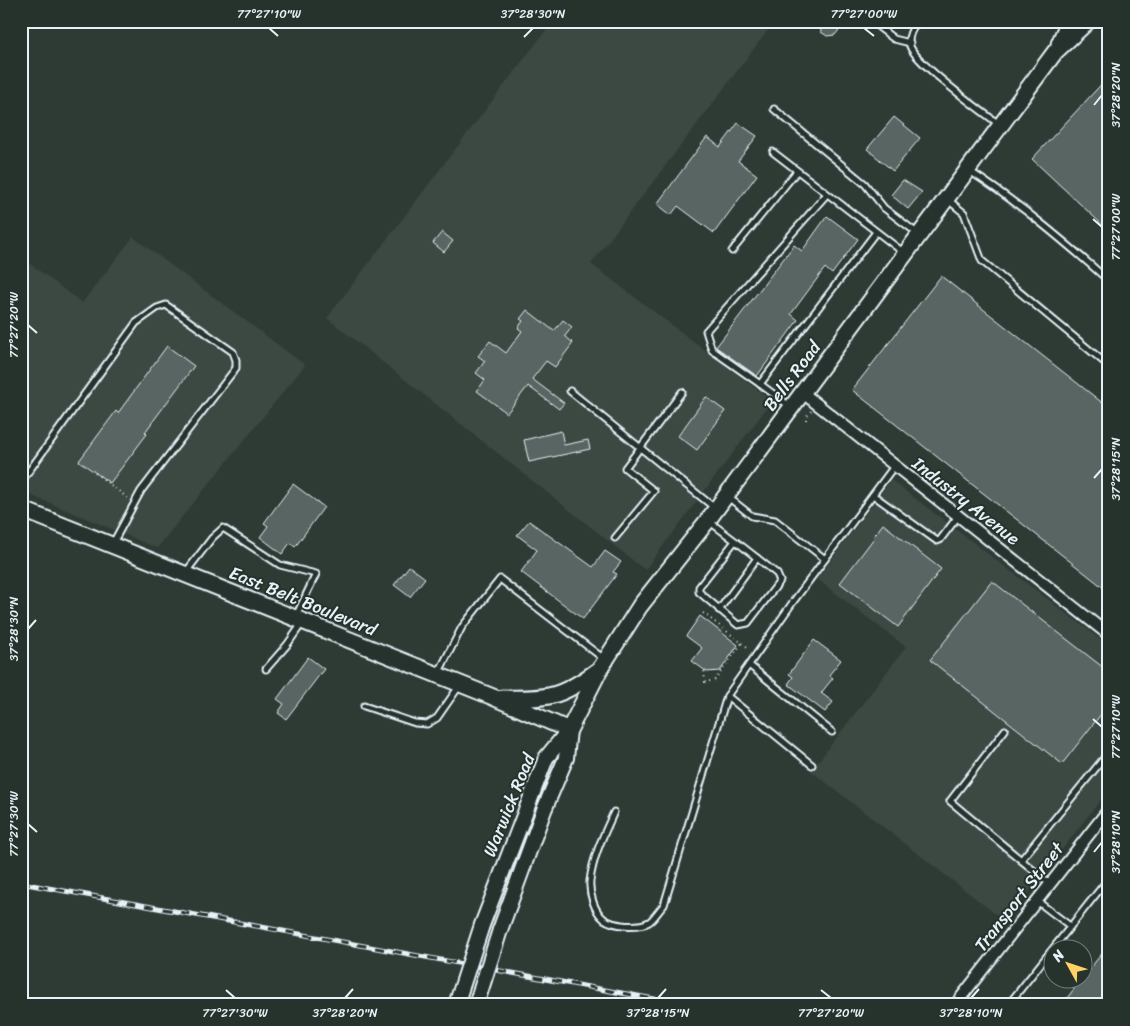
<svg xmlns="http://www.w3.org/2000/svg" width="1130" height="1026" font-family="Sriracha,sans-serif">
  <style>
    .built { fill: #3b4843 }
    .building { fill: #596563; stroke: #e8f1f8 }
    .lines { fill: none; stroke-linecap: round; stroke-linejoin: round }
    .service-casing { stroke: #e8f1f8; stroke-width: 9 }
    .minor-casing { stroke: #e8f1f8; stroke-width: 14 }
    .secondary-casing { stroke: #e8f1f8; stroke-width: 18 }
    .primary-casing { stroke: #e8f1f8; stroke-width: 19 }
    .path { stroke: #e8f1f8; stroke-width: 2; stroke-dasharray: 1 4; stroke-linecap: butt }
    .service { stroke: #26332d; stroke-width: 5 }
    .minor { stroke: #26332d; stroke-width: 10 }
    .secondary { stroke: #26332d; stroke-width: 14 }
    .primary { stroke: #26332d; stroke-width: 15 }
    .rail-casing { stroke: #e8f1f8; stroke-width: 5 }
    .rail { stroke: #26332d; stroke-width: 3; stroke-dasharray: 9; stroke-linecap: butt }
    .secondary-bridge-casing { stroke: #e8f1f8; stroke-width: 18; stroke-linecap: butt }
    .secondary-bridge { stroke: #26332d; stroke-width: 14 }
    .ticks { fill: none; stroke: #e8f1f8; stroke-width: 2 }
    .labels { text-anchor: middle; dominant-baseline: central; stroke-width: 4; stroke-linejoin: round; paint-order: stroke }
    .street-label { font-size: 18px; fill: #e8f1f8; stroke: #26332d }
    .neatline { fill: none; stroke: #e8f1f8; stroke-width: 2 }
    .ticks-label { font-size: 12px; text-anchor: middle; fill: #e8f1f8 }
  </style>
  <rect width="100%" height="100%" fill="#2e3b35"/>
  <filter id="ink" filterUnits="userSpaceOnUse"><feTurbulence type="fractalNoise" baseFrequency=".02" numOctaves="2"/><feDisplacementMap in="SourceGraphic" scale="10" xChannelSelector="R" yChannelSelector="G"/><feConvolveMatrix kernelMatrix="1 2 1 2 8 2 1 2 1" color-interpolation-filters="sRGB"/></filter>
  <g filter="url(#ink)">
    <g class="built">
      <path d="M553,21H775L591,264L772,401L645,570L327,318Z"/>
      <path d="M133,237L305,365L157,548L21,491V257L82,303Z"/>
      <path d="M891,480L1109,646V789L1006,922L811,771L906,647L817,579Z"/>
    </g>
    <g class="building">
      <path d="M825,21H835L842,26L835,35L827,36L821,32L820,26Z"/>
      <path d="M1109,76V231L1032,159Z"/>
      <path d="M894,117L920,138L893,171L867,149Z"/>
      <path d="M738,123L757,136L738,161L757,175L714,233L678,206L671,215L657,204L707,137L720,147Z"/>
      <path d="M903,180L922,192L908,209L891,195Z"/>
      <path d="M827,216L858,239L832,274L825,268L791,314L798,320L757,376L716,347L794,245L802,251Z"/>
      <path d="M442,232L453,241L444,252L433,243Z"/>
      <path d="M941,276L1109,408V592L852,390Z"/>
      <path d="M527,310L554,331L563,320L572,327L565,336L573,343L555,367L546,361L532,379L564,403L559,409L528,386L507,413L477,391L485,380L476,373L485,361L478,356L490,341L506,353L522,331L518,328L523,321L520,319Z"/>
      <path d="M167,346L194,366L145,432L147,434L110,483L79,461L116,411L118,413Z"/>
      <path d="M706,397L725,411L697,450L678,436Z"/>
      <path d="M561,431L564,445L588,440L590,449L529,462L524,440Z"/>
      <path d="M293,484L324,507L295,547L290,543L282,554L260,537L268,526L264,523Z"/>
      <path d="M529,521L593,567L605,551L621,562L613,572L617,574L583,619L521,572L537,550L517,535Z"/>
      <path d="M883,524L941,569L898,627L840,583L874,538L873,537Z"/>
      <path d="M409,566L425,578L410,597L394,585Z"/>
      <path d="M992,581L1109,672V704L1062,764L930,660Z"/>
      <path d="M700,616L738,645L720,671L707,672L692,661L702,648L686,636Z"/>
      <path d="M814,640L841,660L829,675L833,678L821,693L833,702L825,712L788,684L793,677L789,674Z"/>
      <path d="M308,657L324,669L286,719L278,713L284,704L277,699Z"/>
      <path d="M1109,945V1005H1062L1082,978Z"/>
    </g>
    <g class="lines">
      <g class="service-casing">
        <g id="service">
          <path d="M871,21L894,39L910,43"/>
          <path d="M917,21C912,29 907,37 910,46C916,64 983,112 1000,125"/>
          <path d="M774,109L865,184L884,208L917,233"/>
          <path d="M773,152L903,252"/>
          <path d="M968,170C1019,203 1064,241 1109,281"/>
          <path d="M947,199L964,213L982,261L1109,366"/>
          <path d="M732,251L797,171"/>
          <path d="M760,384L712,350L706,331L827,194"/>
          <path d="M570,391L716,509"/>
          <path d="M791,407L760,384L876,232"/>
          <path d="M21,482L136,323L157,308L166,305L233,352L236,360V368L141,491L113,543"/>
          <path d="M873,495L937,541L940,540L959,515"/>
          <path d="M728,497L752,516L775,520L825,559"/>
          <path d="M710,522C733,539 755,556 777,574L780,581L748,623L738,625L699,592V587L735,541"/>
          <path d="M615,538L654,491L625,468L682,392"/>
          <path d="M186,572L212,538L223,528L280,565L316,574L296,616"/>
          <path d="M719,610L757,558"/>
          <path d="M749,665L832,732"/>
          <path d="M266,669L287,645L303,622"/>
          <path d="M439,672L462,627L500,579L604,659"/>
          <path d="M727,696L812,765"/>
          <path d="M364,706L415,723L427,724L437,718L460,685"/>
          <path d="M1005,730L950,801L1050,884"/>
          <path d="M614,812C604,834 593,856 590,881C589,893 594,911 604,919C614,926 638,928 649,922C654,919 659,910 664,905L727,696L793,602L895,465"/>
          <path d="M1021,860L1109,752"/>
          <path d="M1037,901L1070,926"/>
          <path d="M1008,1005L1109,878"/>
        </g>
      </g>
      <g class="minor-casing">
        <g id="minor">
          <path d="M803,393L1109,635"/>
          <path d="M955,1005L1109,809"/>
        </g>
      </g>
      <g class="secondary-casing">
        <g id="secondary">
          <path d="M482,925L546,758L569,730"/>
          <path d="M500,930L544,810L566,758L569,730"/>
        </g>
      </g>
      <g class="primary-casing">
        <g id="primary">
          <path d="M1059,44L1069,21"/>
          <path d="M21,509L493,697L569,730L600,669L640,606L708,520L1055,52L1088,21"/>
          <path d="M502,698C548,699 560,698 597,671"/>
        </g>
      </g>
      <g class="path">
        <path d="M806,420V417L811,411"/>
        <path d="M95,473L129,499"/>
        <path d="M703,613L742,643L715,680L705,682L704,670"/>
        <path d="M742,643L750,649"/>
      </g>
      <use href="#service" class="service"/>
      <use href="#minor" class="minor"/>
      <use href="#secondary" class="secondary"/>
      <use href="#primary" class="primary"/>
      <g class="rail-casing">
        <path id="rail" d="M21,883L687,1005"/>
      </g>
      <use href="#rail" class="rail"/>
      <g class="secondary-bridge-casing">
        <g id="secondary-bridge">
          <path d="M456,1005L482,925"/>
          <path d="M476,1005L500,930"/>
        </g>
      </g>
      <use href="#secondary-bridge" class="secondary-bridge"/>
    </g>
  </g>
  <path class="ticks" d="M269,28L278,36M864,28L874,36M524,37L533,28M1094,105L1102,95M1093,219L1102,227M28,325L37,333M1094,478L1102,469M28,629L36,620M1093,719L1102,727M28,824L37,832M1094,852L1102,842M226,990L235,998M821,990L831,998M345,998L353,989M658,998L666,989M971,998L979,989"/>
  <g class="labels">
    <g class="street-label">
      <text transform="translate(792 376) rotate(-53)">Bells Road</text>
      <text transform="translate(966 501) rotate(38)">Industry Avenue</text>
      <text transform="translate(303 601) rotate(22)">East Belt Boulevard</text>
      <text transform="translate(509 805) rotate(-68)">Warwick Road</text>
      <text transform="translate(1019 897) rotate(-52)">Transport Street</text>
    </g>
  </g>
  <rect width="1130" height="1026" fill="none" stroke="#26332d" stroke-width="55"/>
  <g transform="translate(1068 964) rotate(310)"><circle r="24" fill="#26332d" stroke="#747f7e"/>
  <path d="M0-4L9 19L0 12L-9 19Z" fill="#ffd166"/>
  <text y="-8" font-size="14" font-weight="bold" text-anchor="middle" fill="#e8f1f8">N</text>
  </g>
  <rect x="28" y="28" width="1074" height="970" class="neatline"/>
  <g class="ticks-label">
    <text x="269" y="18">77°27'10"W</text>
    <text x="533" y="18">37°28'30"N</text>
    <text x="864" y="18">77°27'00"W</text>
    <text transform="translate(1116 95) rotate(-90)" y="4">37°28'20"N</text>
    <text transform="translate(1116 227) rotate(-90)" y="4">77°27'00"W</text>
    <text transform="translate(14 325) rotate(-90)" y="4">77°27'20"W</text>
    <text transform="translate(1116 469) rotate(-90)" y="4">37°28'15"N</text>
    <text transform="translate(14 629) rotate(-90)" y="4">37°28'30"N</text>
    <text transform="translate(1116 727) rotate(-90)" y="4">77°27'10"W</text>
    <text transform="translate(14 824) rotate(-90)" y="4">77°27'30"W</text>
    <text transform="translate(1116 842) rotate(-90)" y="4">37°28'10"N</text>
    <text x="235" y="1017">77°27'30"W</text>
    <text x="345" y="1017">37°28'20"N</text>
    <text x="658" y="1017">37°28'15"N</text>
    <text x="831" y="1017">77°27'20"W</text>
    <text x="971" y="1017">37°28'10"N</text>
  </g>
</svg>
